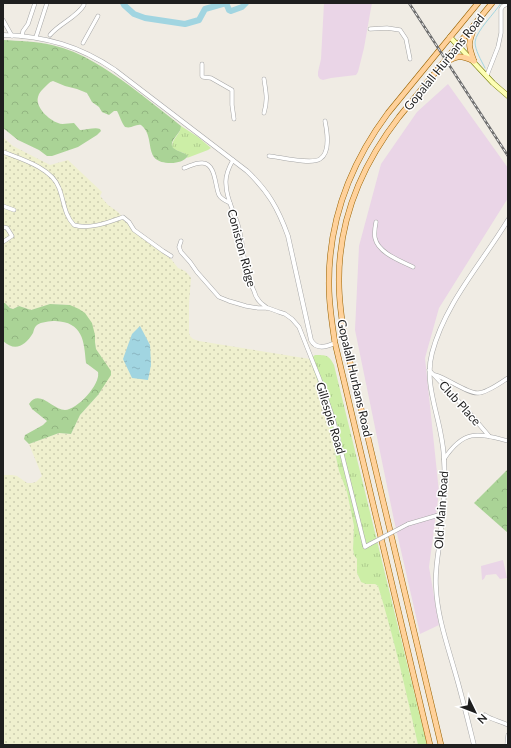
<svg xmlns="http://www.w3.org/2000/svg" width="511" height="748" font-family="Lato,sans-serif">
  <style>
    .industrial { fill: #ead5e7 }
    .farmland { fill: url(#farmland-dots) }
    .grass { fill: url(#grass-tufts) }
    .forest { fill: url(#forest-crowns) }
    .water { fill: url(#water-ripples) }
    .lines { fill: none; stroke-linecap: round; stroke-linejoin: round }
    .stream { stroke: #a1d5e1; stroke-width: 1 }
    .river { stroke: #a1d5e1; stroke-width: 6 }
    .minor-casing { stroke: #a6a6a6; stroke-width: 4.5 }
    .tertiary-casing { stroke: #a6a6a6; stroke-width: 5 }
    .secondary-casing { stroke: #727b00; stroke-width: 5.5 }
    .primary-casing { stroke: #996200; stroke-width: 6 }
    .minor { stroke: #fff; stroke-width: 3.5 }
    .tertiary { stroke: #fff; stroke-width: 4 }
    .secondary { stroke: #fdfeb4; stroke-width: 4.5 }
    .primary { stroke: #ffd19a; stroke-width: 5 }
    .rail-casing { stroke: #6d6d6d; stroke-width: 2.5 }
    .rail { stroke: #fff; stroke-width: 1; stroke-dasharray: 3; stroke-linecap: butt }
    .minor-bridge-casing { stroke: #a6a6a6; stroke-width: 4.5; stroke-linecap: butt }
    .minor-bridge { stroke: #fff; stroke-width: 3.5 }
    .labels { text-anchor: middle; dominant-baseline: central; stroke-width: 3; stroke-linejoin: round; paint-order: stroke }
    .street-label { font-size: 12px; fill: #1f1f1f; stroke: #fff }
  </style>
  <defs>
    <pattern id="farmland-dots" width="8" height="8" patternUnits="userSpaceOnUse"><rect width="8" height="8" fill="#eff0ce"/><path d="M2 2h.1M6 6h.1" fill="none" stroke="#cccdb0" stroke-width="1.8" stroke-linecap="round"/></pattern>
    <pattern id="grass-tufts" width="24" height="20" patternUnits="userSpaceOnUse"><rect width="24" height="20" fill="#cceea6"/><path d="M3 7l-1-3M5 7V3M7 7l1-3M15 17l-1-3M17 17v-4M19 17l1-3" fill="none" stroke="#afcc8e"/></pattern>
    <pattern id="forest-crowns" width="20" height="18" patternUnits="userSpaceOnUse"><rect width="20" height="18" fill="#aad396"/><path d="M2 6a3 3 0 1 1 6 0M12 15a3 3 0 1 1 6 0" fill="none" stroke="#92b581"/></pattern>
    <pattern id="water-ripples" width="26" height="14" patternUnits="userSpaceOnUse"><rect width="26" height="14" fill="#a1d5e1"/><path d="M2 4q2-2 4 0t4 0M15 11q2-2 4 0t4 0" fill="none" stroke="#8ab6c1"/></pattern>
  </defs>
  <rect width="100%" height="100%" fill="#f0ece4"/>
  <g class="industrial">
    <path d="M324,3H372L371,8L364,48L358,72L356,75L331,78L323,80L320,79L318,76V72L321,59Z"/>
    <path d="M448,84L508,168V198L439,308L425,358L439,492L429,567L439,625L420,634L394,520L355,330L359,246L381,164L417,112Z"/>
    <path d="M503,560L507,578L500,579L496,574L486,575L484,579L482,580L481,566Z"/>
  </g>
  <path class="farmland" d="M3,137L13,146L50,165L68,160L102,192L100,196L108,205L118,212L129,225L132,231L171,259L178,268L185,271L188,274L191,278L189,303V333L190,336L193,339L199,341L310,359L327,409L329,425L339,471L347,492L354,526L353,549L354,555L357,559V573L360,581L366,584H375L378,586L386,612L404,682L418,745H3V475H12L17,476L27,483H32L36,482L42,476L29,444L59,433L71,434L80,415L98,395L111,372L96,349L95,342V335L70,305L50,304L31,310L19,306L13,309L10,308L5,303H3Z"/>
  <g class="grass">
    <path d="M181,126L198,137L211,148L208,150L187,158L188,156C183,151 176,152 172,147C172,138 181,134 181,126Z"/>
    <path d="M315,355C326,355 329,355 334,365L427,745H418C406,691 394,638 378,586L375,584H366L361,582L357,573V559L354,555L353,549L354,526L347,492L339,471L329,425L327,409L310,359Z"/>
  </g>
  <g class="forest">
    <path d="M3,40C19,41 36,41 52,45C82,52 105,68 130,86C147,99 164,112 181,126C181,133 174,136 172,143C170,151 184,151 188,156C184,161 178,163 171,163C141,163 157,138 141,125C135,124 132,129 125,127C121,122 120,116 117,111H114L109,115L102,112L99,107L92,102L87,93L77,89L65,86L53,81C49,82 47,85 43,89C41,91 39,93 38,97C35,107 49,120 58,123C62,125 68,123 74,123L80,130C87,130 95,127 100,129L101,131L97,135L78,147L52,156H47L39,150L18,140L3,128Z"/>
    <path d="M3,303H5L10,308L13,309L19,306L31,310L50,304L70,305L79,309L85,313L92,323L95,335V342L96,349L111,371V375L98,395L80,415L71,434L59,433L29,444L24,439L25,435L43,425L47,421L32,409L29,404C39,388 53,410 65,410C77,410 101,384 98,372L86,363C84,341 83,322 55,321C50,321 41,322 37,325C34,328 34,330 33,333C25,346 15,352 3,341Z"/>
    <path d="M508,469V533L474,503Z"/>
  </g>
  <path class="water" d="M140,326L150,345L151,365L148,380L132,378L123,359L132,334Z"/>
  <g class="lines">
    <path class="stream" d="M485,68C481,60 475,50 475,42C476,31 495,13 501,3"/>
    <path class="river" d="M123,3L124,5L134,14L145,18L185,24L199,20L205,9L226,3L229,10L231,11L242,7L246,3"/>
    <g class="minor-casing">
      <g id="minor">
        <path d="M3,20L12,36"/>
        <path d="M370,29L387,28L400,30L406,39L410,59"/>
        <path d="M50,35C60,23 76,18 84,5"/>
        <path d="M22,36L23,31L28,24L35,3"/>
        <path d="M36,37L47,3"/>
        <path d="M83,43L98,16"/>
        <path d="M202,64V76L203,77L211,78L232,90V105L234,119"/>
        <path d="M487,75L498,47L501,33V9L503,6L508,4"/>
        <path d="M264,79C266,93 268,99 264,113"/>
        <path d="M3,152C21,159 52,168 59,188C64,200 64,215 74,225C89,230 109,222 123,217L129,222L134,230L163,251L171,256"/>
        <path d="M269,156C280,157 311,165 320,159C331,152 327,131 325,121"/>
        <path d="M233,160C229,167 225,175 226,184C226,199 234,211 238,225C245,248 242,268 254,291C255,295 257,299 260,302C262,304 265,306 267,308"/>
        <path d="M184,168C190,166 196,162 203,163C216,164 215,187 219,195C221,199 226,201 230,203"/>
        <path d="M3,206L14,210"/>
        <path d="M376,222C375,227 374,233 375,238C378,253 401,261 413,267"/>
        <path d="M3,227L7,228L12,236L3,242"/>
        <path d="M181,241L179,247L181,252L190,262L197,272L219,297L229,301L246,306L258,308H268L279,312L285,314L292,319L299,327L320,380L333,418L365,547L370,544"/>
        <path d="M429,370L467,410L489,436"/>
        <path d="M435,375C447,378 468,394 478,393C487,393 500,383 508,378"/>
        <path d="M444,459C464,429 477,433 508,441"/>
        <path d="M408,524L442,514"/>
        <path d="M485,715C492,720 500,721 508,725"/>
        <path d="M507,745L508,735"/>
      </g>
    </g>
    <g class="tertiary-casing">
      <g id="tertiary">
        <path d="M3,35C45,36 80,46 115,70L247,171C268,191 278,208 288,236L311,340C316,350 326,347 335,343"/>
        <path d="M474,745C468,721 462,696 455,672C447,644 437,615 436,587C435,574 437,560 439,547C442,519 446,489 444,460C444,450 442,440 440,430C435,405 425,379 432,353C445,303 482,263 508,220"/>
      </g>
    </g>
    <g class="secondary-casing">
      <path id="secondary" d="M450,37L493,83L508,96"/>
    </g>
    <g class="primary-casing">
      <g id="primary">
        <path d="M474,28C468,44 468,45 474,61"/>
        <path d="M445,63C458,55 460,55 474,61"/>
        <path d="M430,745L335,343C332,324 329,305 329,286C328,222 350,164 388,113L478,3"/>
        <path d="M441,745L345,341C342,322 339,303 339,283C338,221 361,166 399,117L492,3"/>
      </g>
    </g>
    <use href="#minor" class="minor"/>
    <use href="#tertiary" class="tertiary"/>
    <use href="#secondary" class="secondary"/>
    <use href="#primary" class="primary"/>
    <g class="rail-casing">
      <path id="rail" d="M409,3L508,156"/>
    </g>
    <use href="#rail" class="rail"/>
    <g class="minor-bridge-casing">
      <path id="minor-bridge" d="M370,544L408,524"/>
    </g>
    <use href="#minor-bridge" class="minor-bridge"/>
  </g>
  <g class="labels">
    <g class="street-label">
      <text transform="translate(444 62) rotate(-51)">Gopalall Hurbans Road</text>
      <text transform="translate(242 248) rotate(75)">Coniston Ridge</text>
      <text transform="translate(355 378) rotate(77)">Gopalall Hurbans Road</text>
      <text transform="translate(460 403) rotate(48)">Club Place</text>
      <text transform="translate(331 418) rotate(73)">Gillespie Road</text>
      <text transform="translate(441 510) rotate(-86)">Old Main Road</text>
    </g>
  </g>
  <rect width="511" height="748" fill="none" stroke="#1f1f1f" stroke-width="8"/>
  <g transform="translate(475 712) rotate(133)" stroke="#ffffff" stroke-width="3" paint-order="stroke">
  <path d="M0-3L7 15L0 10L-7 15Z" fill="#1f1f1f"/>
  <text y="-6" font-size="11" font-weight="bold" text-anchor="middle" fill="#1f1f1f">N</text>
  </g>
</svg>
